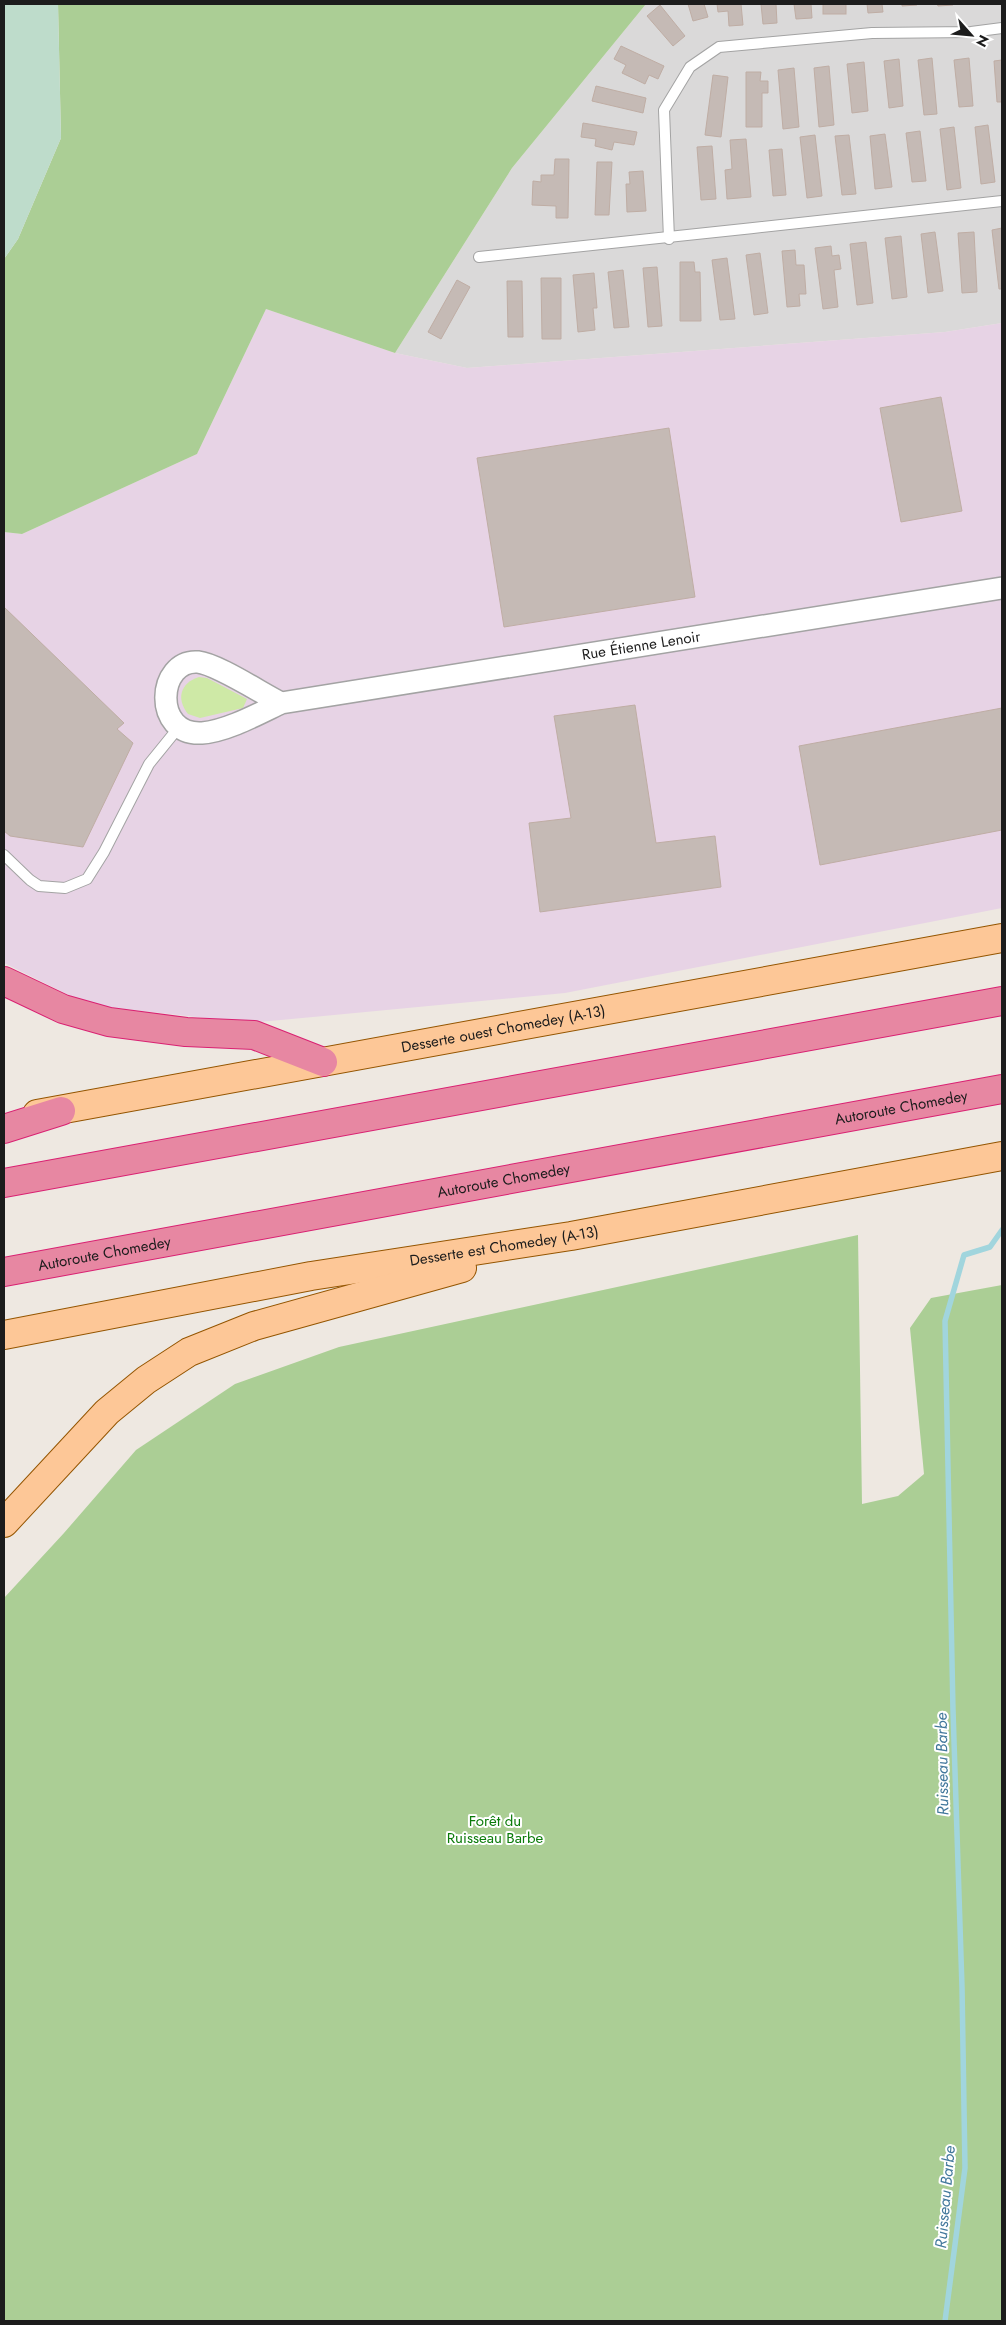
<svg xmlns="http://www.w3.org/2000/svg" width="1006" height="2325" font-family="Jost,sans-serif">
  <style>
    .residential { fill: #dad9d9 }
    .industrial { fill: #e7d3e5 }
    .grass { fill: #cee9a6 }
    .forest { fill: #abce95 }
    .wetland { fill: #bedccb }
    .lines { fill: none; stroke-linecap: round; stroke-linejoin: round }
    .stream { stroke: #a1d5dd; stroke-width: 5.5 }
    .building { fill: #c5bab5; stroke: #bfada4 }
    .lane-casing { stroke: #a3a3a3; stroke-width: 12 }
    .street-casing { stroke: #a3a3a3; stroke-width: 24 }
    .primary-casing { stroke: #945500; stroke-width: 30 }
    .highway-casing { stroke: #d92172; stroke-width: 30 }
    .lane { stroke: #fff; stroke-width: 10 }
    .street { stroke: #fff; stroke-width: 21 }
    .primary { stroke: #fdc797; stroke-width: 28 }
    .highway { stroke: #e787a2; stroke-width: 28 }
    .labels { text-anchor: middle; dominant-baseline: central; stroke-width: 4; stroke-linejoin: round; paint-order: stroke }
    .street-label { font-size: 15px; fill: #1c1c1c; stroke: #fff }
    .park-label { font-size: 15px; fill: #0b7b0a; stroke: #fff }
    .water-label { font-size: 16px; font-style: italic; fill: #42789c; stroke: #fff }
  </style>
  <rect width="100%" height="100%" fill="#eee8e1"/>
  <path class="residential" d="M646,4H1002V323L945,332L467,368L395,353L512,168Z"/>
  <path class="industrial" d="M266,309L395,353L467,368L945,332L1002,323V908L565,993L250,1023L89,1005L4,963V532L22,534L197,454Z"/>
  <path class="grass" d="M199,677L207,678L247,699L243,708L200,718L188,714C176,699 180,683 199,677Z"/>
  <g class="forest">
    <path d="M58,4H646L512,168L395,353L266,309L197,454L22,534L4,532V259L18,239L61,138Z"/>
    <path d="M858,1235L862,1504L898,1496L924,1474L910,1328L931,1298L1002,1285V2321H4V1598L64,1533L136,1450L235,1384L339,1347Z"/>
  </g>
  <path class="wetland" d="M4,4H58L61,138L18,239L4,259Z"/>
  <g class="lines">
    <path class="stream" d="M945,2321L965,2168L962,1987L953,1710L945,1321L964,1255L990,1247L1002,1230"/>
  </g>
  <g class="building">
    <path d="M688,4H704L708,17L693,21Z"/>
    <path d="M717,4H741L743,25L729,26L728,11L718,12Z"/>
    <path d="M761,4H776L777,23L763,24Z"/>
    <path d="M794,4H811L812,18L796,19Z"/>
    <rect x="823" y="4" width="23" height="10"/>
    <path d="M867,4H882L883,12L868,13Z"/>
    <path d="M902,4H917V5L902,6Z"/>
    <path d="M937,4H953V5L938,6Z"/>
    <path d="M660,5L685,36L673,46L647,16Z"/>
    <path d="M621,46L664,66L658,79L649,75L645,84L622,73L626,65L614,59Z"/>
    <path d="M932,58L937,114L924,115L918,60Z"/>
    <path d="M969,58L973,106L959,107L954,60Z"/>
    <path d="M899,59L903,106L889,108L884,61Z"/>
    <path d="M1002,60V102H997L994,61Z"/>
    <path d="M864,62L868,111L852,113L847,64Z"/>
    <path d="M829,66L834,125L819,127L814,68Z"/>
    <path d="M794,68L799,127L783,129L778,70Z"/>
    <path d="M746,72H761L760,81H768V93H762V127H746Z"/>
    <path d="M713,75L728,77L721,137L705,135Z"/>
    <path d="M596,86L646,98L643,113L592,101Z"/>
    <path d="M583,123L637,132L634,145L614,142L612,150L595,146L596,139L581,137Z"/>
    <path d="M988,125L995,182L981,184L975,127Z"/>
    <path d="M954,127L961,188L947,190L940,129Z"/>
    <path d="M920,131L926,181L912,182L906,133Z"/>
    <path d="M885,134L892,187L875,189L870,136Z"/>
    <path d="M815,135L822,196L807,198L800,137Z"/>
    <path d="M849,135L856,194L842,195L835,136Z"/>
    <path d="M746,139L751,197L727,199L725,170L732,169L730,140Z"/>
    <path d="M712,146L716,199L701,200L697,147Z"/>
    <path d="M782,149L786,195L773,196L769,150Z"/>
    <path d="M555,159H569L568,218H556V206L532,205L533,181L541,182V175H554Z"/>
    <path d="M597,162H612L609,215H595Z"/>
    <path d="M643,171L646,211L627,212L626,184H630L629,172Z"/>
    <path d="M1002,228V289H999L992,230Z"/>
    <path d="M935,232L943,291L928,293L921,234Z"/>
    <path d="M974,232L977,292L962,293L958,233Z"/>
    <path d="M901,236L907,297L892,299L885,238Z"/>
    <path d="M866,242L873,303L857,305L850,244Z"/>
    <path d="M831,246L832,256L839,255L841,269L834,270L838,307L823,309L815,248Z"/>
    <path d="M795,250L796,265H804L806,294H799L800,306L787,307L782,251Z"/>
    <path d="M760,253L768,313L754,315L746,255Z"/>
    <path d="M727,258L735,319L720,320L712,260Z"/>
    <path d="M680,262H694L695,272H700L701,321H680Z"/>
    <path d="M657,267L662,326L648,327L643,268Z"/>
    <path d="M623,270L629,327L614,328L608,272Z"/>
    <path d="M594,273L597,308H593L595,330L578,332L573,275Z"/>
    <path d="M541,278H561V339H542Z"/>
    <path d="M457,280L470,287L441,339L428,332Z"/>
    <path d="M507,281H522L523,337H508Z"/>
    <path d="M941,397L962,511L901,522L880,408Z"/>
    <path d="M669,428L695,597L504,627L477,458Z"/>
    <path d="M4,607L124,723L117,729L133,743L83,847L10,836L4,831Z"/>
    <path d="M635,705L656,843L715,836L721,887L540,912L529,823L571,818L554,716Z"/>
    <path d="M1002,708V830L820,865L799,746Z"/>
  </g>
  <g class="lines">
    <g class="lane-casing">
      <g id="lane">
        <path d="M669,239L664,110L690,67L719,47L872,33L971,32L1002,28"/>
        <path d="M479,257C653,240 828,219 1002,201"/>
        <path d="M4,855L30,880L39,886L65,888L87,879L104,852L149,764L179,727"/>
      </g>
    </g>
    <g class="street-casing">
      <g id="street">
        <path id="s1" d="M281,703C261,693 217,664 198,662C157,659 152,736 202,733C227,731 258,714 281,703L1002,588"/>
      </g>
    </g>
    <g class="primary-casing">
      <g id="primary">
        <path id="s2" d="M37,1114L1002,938"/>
        <path id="s3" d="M4,1335L311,1276L571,1236L1002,1156"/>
        <path d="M4,1523L107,1412L146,1380L189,1352L254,1326L462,1268"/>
      </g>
    </g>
    <g class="highway-casing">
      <g id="highway">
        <path d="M4,981L63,1009L109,1022L186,1032L254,1035L323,1062"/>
        <path d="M4,1129L61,1111"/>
        <path d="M4,1183L1002,1001"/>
        <path id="s4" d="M4,1272L1002,1089"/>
      </g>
    </g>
    <use href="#lane" class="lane"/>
    <use href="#street" class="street"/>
    <use href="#primary" class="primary"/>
    <use href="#highway" class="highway"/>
  </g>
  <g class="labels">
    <g class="street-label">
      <text stroke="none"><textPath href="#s1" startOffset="654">Rue Étienne Lenoir</textPath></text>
      <text stroke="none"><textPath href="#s2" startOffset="474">Desserte ouest Chomedey (A-13)</textPath></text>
      <text stroke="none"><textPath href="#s4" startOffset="912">Autoroute Chomedey</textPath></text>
      <text stroke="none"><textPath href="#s4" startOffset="508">Autoroute Chomedey</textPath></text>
      <text stroke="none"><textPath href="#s3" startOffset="508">Desserte est Chomedey (A-13)</textPath></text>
      <text stroke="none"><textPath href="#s4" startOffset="102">Autoroute Chomedey</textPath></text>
    </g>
    <g class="park-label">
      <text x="495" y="1821">Forêt du<tspan x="495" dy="17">Ruisseau Barbe</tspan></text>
    </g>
    <g class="water-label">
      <text transform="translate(942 1764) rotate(-91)">Ruisseau Barbe</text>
      <text transform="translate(945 2197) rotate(-85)">Ruisseau Barbe</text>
    </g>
  </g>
  <rect width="1006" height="2325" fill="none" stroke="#1c1c1c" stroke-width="10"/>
  <g transform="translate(971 35) rotate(117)" stroke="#ffffff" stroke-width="4" paint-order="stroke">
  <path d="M0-4L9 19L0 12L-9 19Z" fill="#1c1c1c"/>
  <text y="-8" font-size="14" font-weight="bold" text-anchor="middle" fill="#1c1c1c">N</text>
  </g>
</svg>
